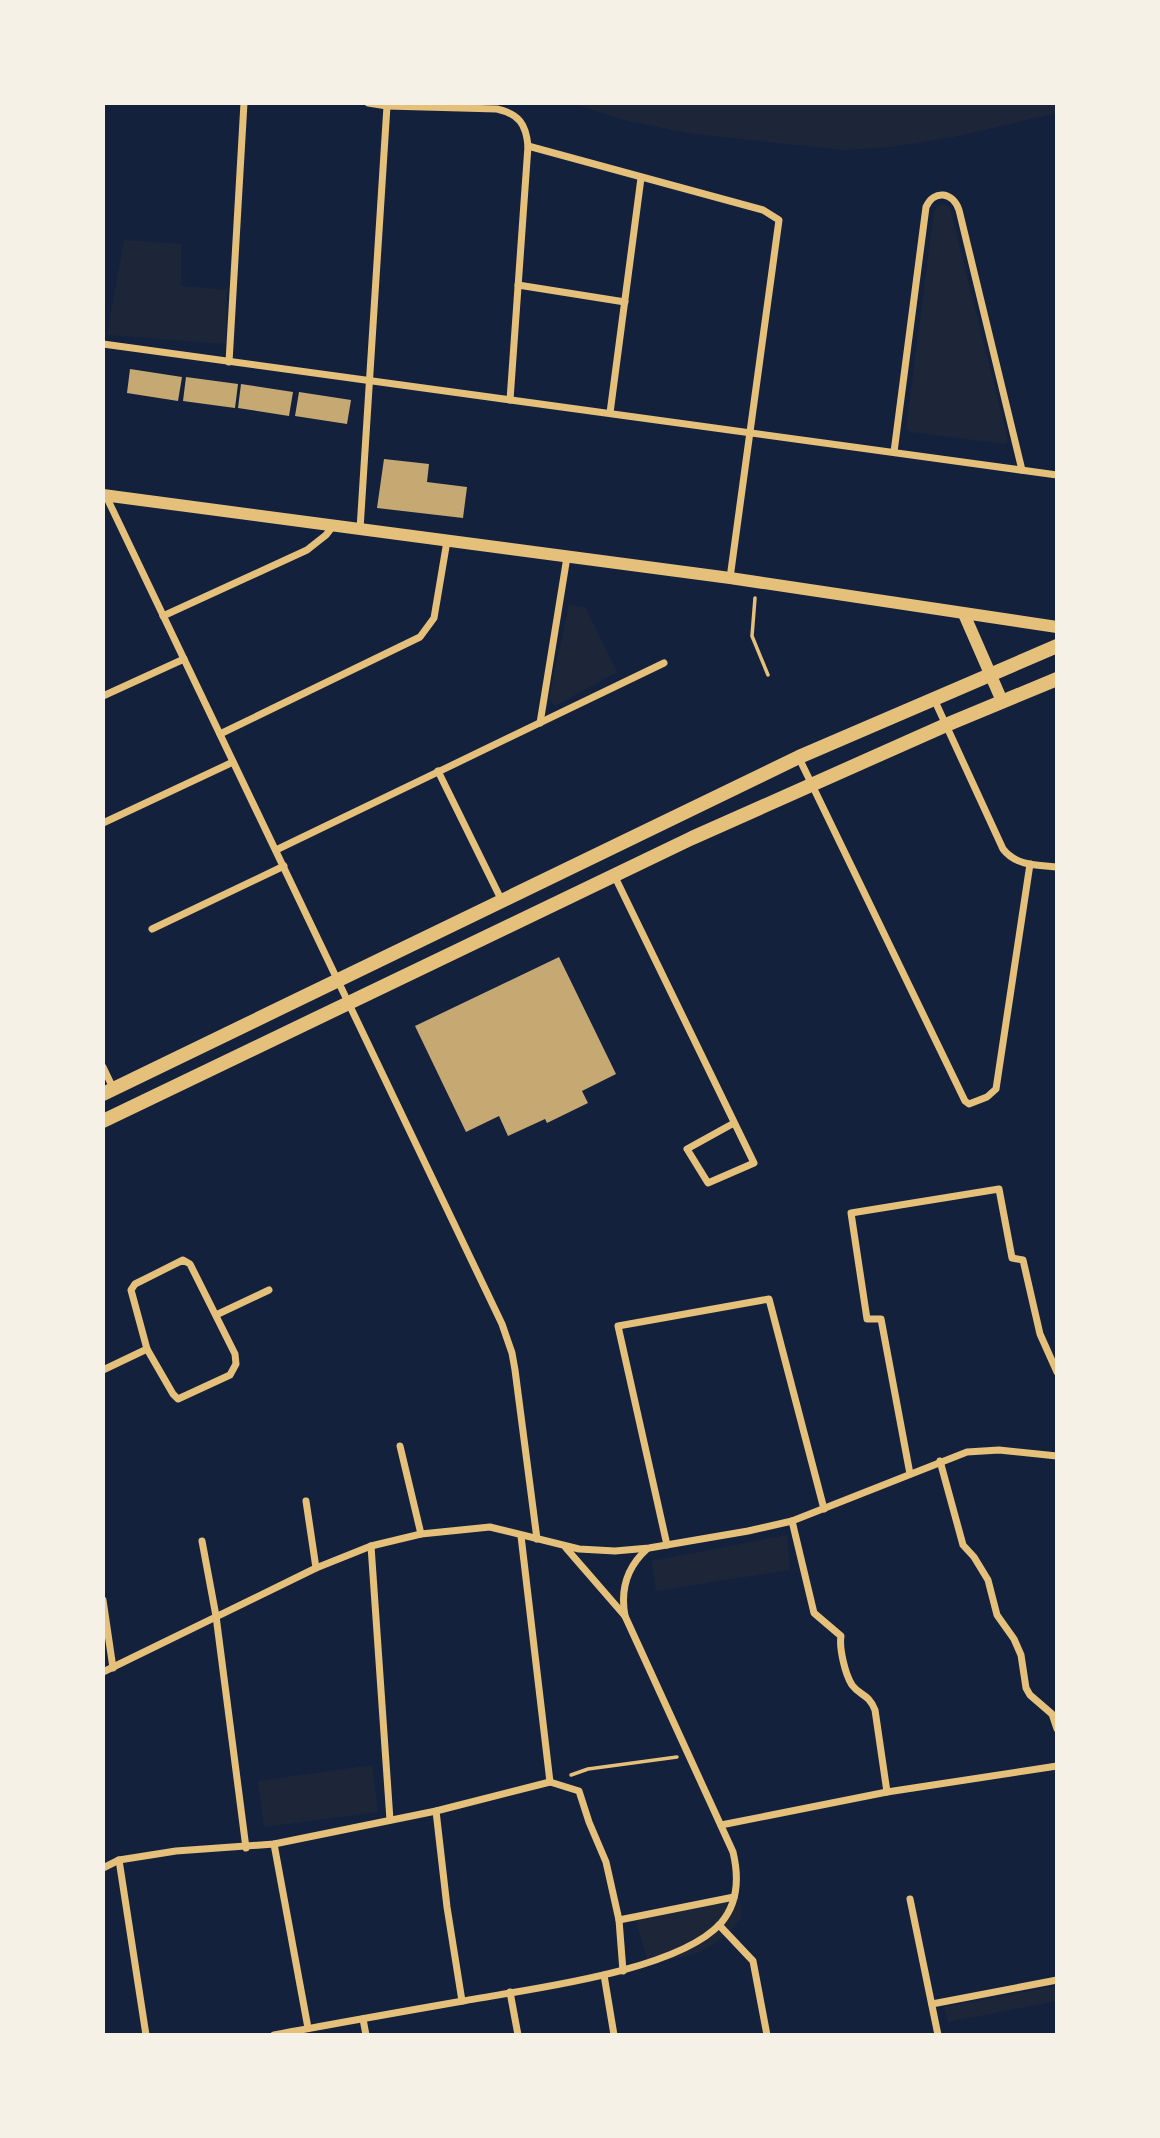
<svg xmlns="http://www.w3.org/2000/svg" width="1160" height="2138" font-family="Signika,sans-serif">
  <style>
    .green { fill: #1d2539 }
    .building { fill: #c6a872 }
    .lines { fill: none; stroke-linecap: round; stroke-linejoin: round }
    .path { stroke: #e5c07b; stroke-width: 3.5 }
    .minor { stroke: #e5c07b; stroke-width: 7 }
    .tertiary { stroke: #e5c07b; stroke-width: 12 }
    .secondary { stroke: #e5c07b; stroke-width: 14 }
  </style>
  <rect width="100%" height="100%" fill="#14213d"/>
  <g class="green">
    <path d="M571,103H1057V113L954,137L892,147L844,150L694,134L624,120Z"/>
    <path d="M944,204L950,208L1008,440L1006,444L911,432L906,428L934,212L937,206Z"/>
    <path d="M124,240L181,244V286L227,290L226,344L107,335Z"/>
    <path d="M569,605L585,607L617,672L555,706L549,698Z"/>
    <path d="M787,1535L790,1570L656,1591L652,1561Z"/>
    <path d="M372,1765L378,1812L264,1827L258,1781Z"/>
    <path d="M740,1898L741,1918C714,1951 690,1959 648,1962L635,1918Z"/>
    <path d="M1057,1986V2001L948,2022L944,2007Z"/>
  </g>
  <g class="building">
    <path d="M130,369L182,377L178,401L127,393Z"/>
    <path d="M186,377L238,384L235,408L183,401Z"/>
    <path d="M241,384L293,392L289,416L238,408Z"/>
    <path d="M299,392L351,400L347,424L295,416Z"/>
    <path d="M384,459L429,464L427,482L467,487L463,518L377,508Z"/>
    <path d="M559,957L616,1074L582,1091L588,1103L547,1123L545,1119L508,1136L499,1116L466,1132L415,1026Z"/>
  </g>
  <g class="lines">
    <g class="path">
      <path d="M755,598L752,636L768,675"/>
      <path d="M571,1775L588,1769L677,1757"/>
    </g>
    <g class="minor">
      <path d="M368,103L387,106L497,109C519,114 526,124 528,146L510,400"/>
      <path d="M528,146L763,210L779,220L730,578"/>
      <path d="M518,285L625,302"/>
      <path d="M103,344L1057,475"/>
      <path d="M229,362L244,103"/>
      <path d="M610,413L641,178"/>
      <path d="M894,452L926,207C934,189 953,192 959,210L1022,470"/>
      <path d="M106,496L502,1324L512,1353L515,1370L537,1539"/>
      <path d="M360,529L387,106"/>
      <path d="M163,616L307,550L326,535L333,526"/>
      <path d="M103,696L184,659"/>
      <path d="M934,699L1003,849C1016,866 1037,865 1057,867"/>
      <path d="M540,723L567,557"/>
      <path d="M220,734L420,637L434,618L447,541"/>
      <path d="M799,758L965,1101L969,1104L987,1097L996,1089L1030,864"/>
      <path d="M438,771L502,901"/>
      <path d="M103,823L233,762"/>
      <path d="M276,850L664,663"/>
      <path d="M614,875L754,1163L708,1183L687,1149L734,1123"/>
      <path d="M152,929L284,866"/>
      <path d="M103,1067L113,1088"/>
      <path d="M183,1260L190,1264L235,1354L236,1364L230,1375L178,1399L173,1394L147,1349L131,1290L135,1284Z"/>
      <path d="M216,1315L269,1290"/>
      <path d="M103,1370L147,1349"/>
      <path d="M400,1446L421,1534"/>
      <path d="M940,1461L963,1545L974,1557L988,1580L997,1615L1014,1639L1021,1655L1026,1688L1030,1695L1052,1714L1057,1729"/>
      <path d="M910,1474L881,1319H867L851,1213L999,1189L1012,1258L1023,1260L1040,1334L1057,1372"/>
      <path d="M306,1501L316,1568"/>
      <path d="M792,1521L814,1613L841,1636C839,1648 845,1674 852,1685C860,1696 868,1693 875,1710L887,1792"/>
      <path d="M521,1536L550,1782"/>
      <path d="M202,1541L216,1616L246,1848"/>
      <path d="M667,1545L618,1326L769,1299L824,1509"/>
      <path d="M371,1546L390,1820"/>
      <path d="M566,1548L625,1616"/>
      <path d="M103,1600L113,1668"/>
      <path d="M103,1672L316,1568L371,1546L421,1534L490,1527L579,1549L615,1551L649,1548L748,1531L792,1521L967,1452L999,1450L1057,1456"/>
      <path d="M550,1782L579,1791L589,1822L606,1862L619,1920L623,1971"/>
      <path d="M436,1811L447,1907L462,2001"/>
      <path d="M721,1825L887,1792L1057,1766"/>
      <path d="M274,1844L308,2028"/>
      <path d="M119,1860L146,2035"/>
      <path d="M103,1868L119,1860L176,1851L274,1844L436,1811L550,1782"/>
      <path d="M910,1899L938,2035"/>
      <path d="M619,1920L734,1897"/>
      <path d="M719,1925L753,1961L767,2035"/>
      <path d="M604,1975L614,2035"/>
      <path d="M510,1992L518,2035"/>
      <path d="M932,2004L1057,1980"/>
      <path d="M363,2019L366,2035"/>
      <path d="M274,2035C337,2023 400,2012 463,2001C528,1989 677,1972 721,1923C738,1903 739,1877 733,1852L625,1616C620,1589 627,1567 647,1549"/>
    </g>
    <g class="tertiary">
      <path d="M103,495L730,578L1057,627"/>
      <path d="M964,614L1002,701"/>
    </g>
    <g class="secondary">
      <path d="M103,1094L799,757L1057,646"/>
      <path d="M103,1121L692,838L946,725L1057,679"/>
    </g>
  </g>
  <rect width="1160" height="2138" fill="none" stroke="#f6f1e7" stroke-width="210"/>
</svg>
